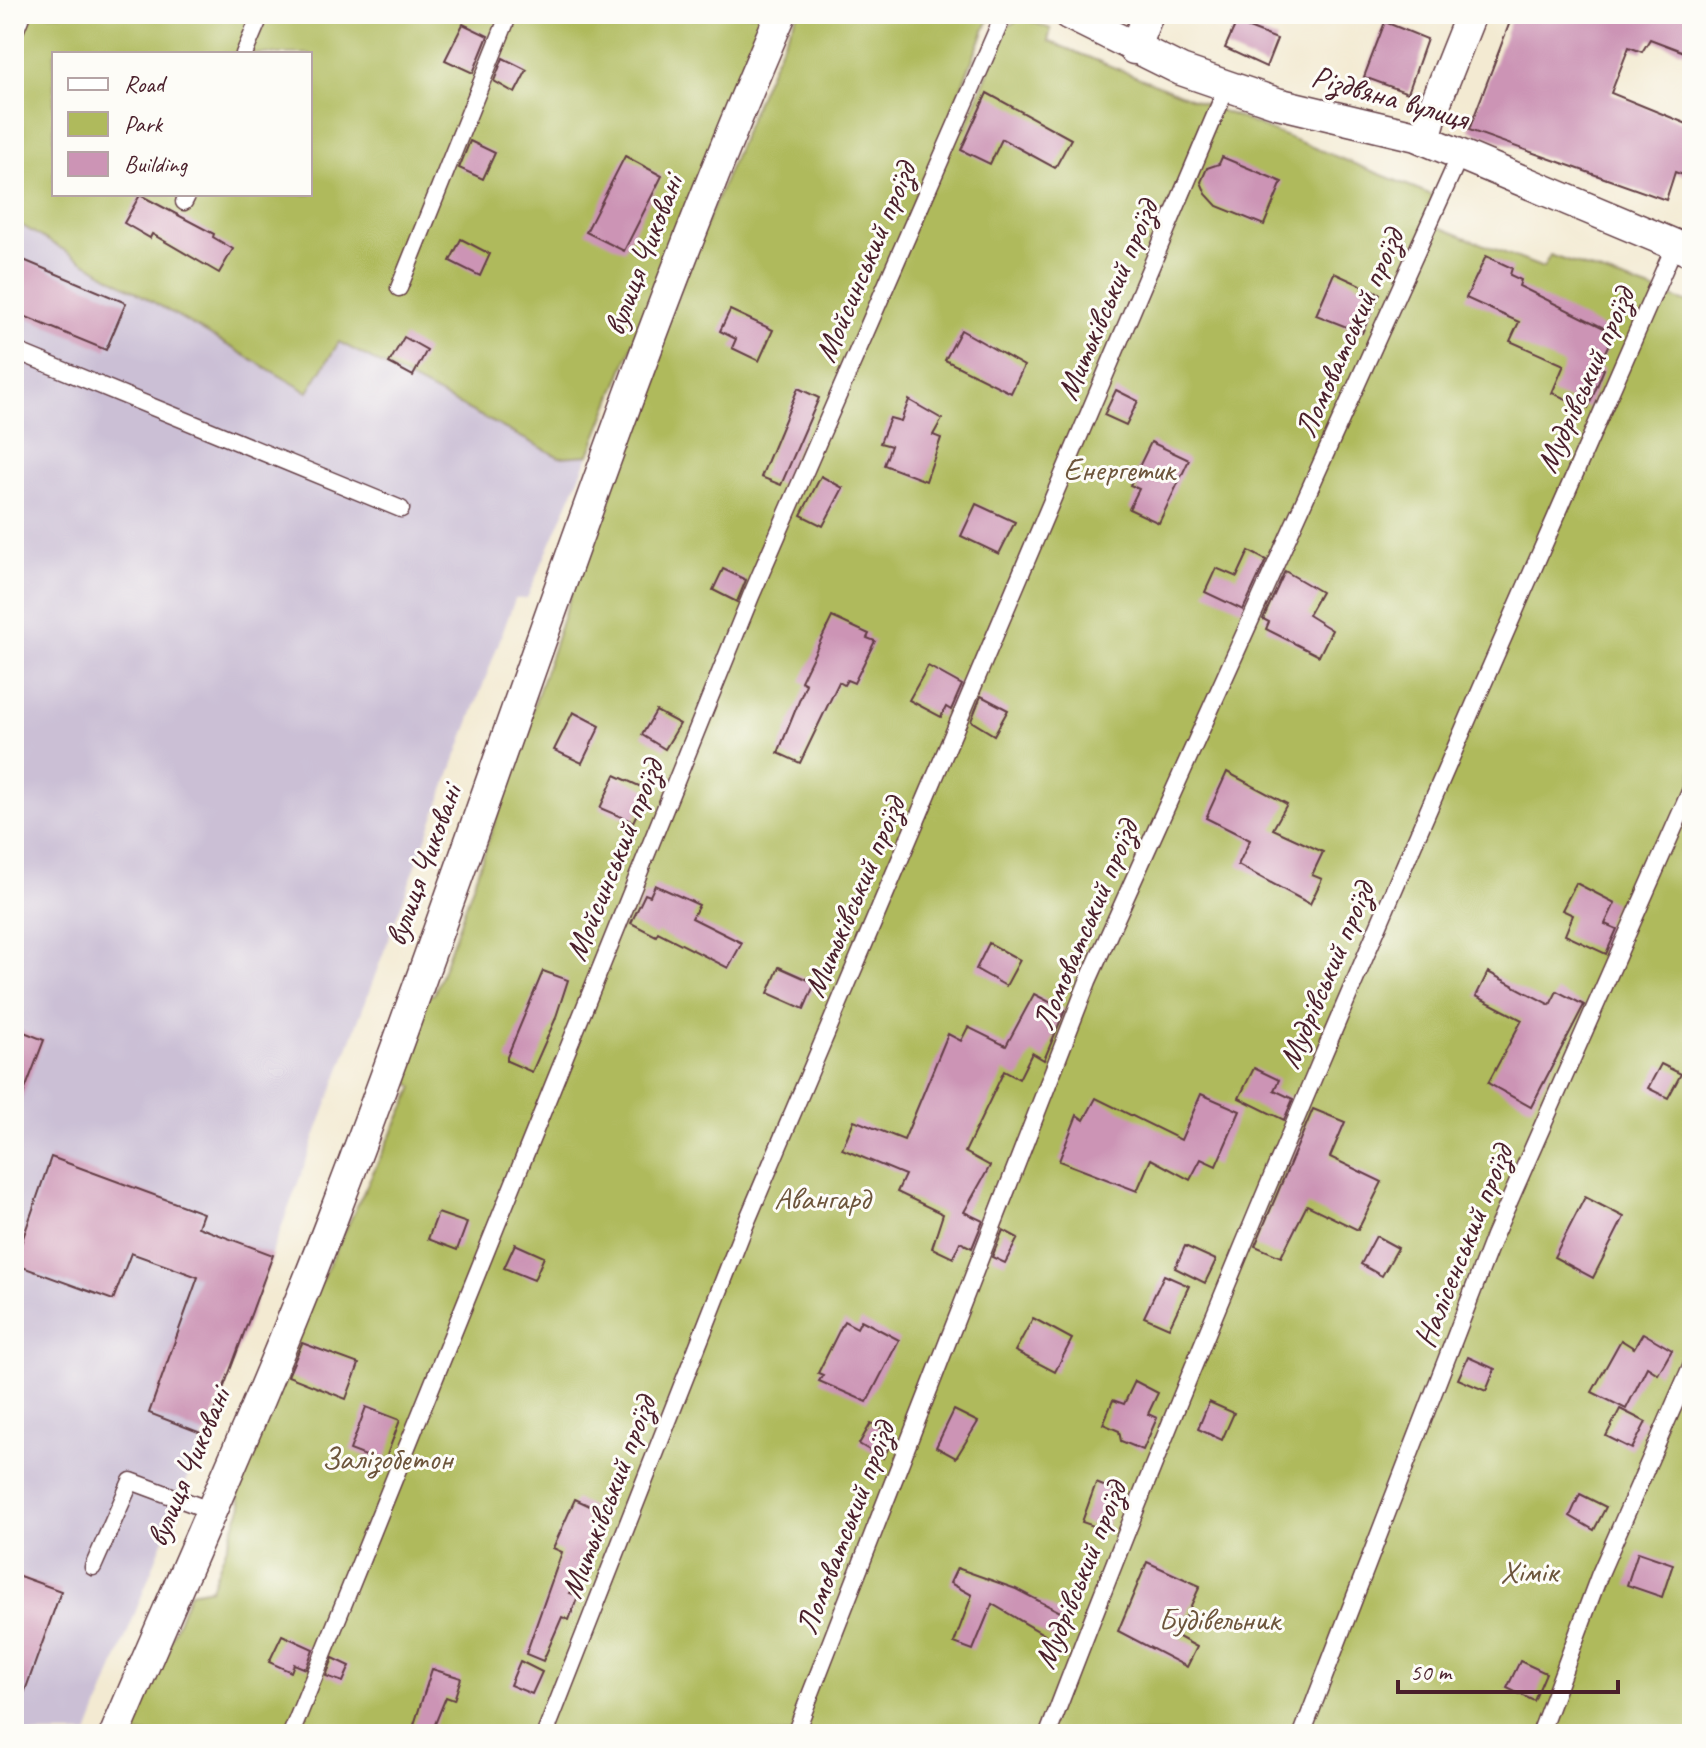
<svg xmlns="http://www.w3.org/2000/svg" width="1706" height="1748" font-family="Caveat,sans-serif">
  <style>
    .industrial { fill: #cbbfd5 }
    .green { fill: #afba5c; stroke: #7c6c44; stroke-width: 2; fill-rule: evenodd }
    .building { fill: #cc94b5 }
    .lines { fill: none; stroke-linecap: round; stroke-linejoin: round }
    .service-casing { stroke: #633d44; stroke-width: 19 }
    .minor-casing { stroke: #633d44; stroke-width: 33 }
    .service { stroke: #fff; stroke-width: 16 }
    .minor { stroke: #fff; stroke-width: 30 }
    .labels { text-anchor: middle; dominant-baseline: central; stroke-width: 6; stroke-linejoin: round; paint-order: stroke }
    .street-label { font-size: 32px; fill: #4a1f2b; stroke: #fdfcf7 }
    .park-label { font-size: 32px; fill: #6d553c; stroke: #fdfcf7 }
  </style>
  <rect width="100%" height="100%" fill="#fdfcf7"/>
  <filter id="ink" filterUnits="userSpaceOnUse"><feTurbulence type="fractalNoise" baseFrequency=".0125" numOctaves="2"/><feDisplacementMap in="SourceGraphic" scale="16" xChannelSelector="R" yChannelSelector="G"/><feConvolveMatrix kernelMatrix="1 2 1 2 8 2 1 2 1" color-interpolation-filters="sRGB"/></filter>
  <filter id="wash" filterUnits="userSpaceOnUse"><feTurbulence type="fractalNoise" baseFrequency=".006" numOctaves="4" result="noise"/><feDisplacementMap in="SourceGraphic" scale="32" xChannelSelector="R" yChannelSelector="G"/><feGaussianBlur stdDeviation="1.8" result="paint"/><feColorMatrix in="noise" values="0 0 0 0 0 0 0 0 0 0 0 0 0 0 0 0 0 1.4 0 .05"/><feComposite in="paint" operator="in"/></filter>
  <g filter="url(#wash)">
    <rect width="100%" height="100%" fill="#f3ead2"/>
    <path class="industrial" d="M14,221L307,392L339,342L559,457L589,455L527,598L515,599L199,1449L88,1734H14Z"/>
    <g class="green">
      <path d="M14,14H764L589,455L559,457L339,342L308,392L14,221ZM54,54H310V194H54Z"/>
      <path d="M798,14H991L950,115L965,129L1007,26L1023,18L1051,29L1048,41L1432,195L1436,226L1543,268L1550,255L1692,304V1734H131L190,1592L211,1588L242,1505L235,1488L297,1331L414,1087L402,1079L422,1027L418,1019L427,996L434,994C533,728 608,452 720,191C745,132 767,70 798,14Z"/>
    </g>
    <g id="blocks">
      <g class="building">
        <path d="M1513,14H1692V55L1650,39L1642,52L1629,47L1611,93L1692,126V178L1675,172L1666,200L1469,130Z"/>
        <path d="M1385,22L1427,39L1408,93L1364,77Z"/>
        <path d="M1236,23L1277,39L1266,67L1225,48Z"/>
        <path d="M463,24L488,36L473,73L445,60Z"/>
        <path d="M503,58L527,70L515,93L494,81Z"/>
        <path d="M987,93L1071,139L1055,168L1002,139L990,164L961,150Z"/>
        <path d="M470,141L495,153L483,179L459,168Z"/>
        <path d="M625,156L662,176L624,251L586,232Z"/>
        <path d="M1222,157L1282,182L1264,225L1217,206L1206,194L1201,182L1207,168L1219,164Z"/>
        <path d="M140,195L214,234L213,237L233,249L219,273L152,234L150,238L124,223Z"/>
        <path d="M461,239L490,254L480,276L450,261Z"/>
        <path d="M14,256L126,303L106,350L14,312Z"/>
        <path d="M1486,256L1512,268L1510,275L1521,280L1519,286L1614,333L1598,367L1604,369L1588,408L1552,393L1564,365L1510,341L1519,322L1466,298Z"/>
        <path d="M1334,273L1380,294L1362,333L1316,315Z"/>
        <path d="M730,310L773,330L759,361L732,348L736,339L720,331Z"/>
        <path d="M961,330L1024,366L1011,393L945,360Z"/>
        <path d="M404,337L427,350L413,376L389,363Z"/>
        <path d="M798,388L819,398L781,485L761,477Z"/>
        <path d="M1116,390L1138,401L1126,425L1104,415Z"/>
        <path d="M909,400L942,419L933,435L941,438L926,481L884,465L891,446L880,443L890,418L901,421Z"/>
        <path d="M1151,442L1189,460L1159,523L1129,509L1139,489L1130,485Z"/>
        <path d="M821,476L843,488L823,526L801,515Z"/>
        <path d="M976,504L1015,522L999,554L961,536Z"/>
        <path d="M1249,551L1266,560L1243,610L1205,592L1216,568L1237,577Z"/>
        <path d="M723,569L746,580L737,602L713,590Z"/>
        <path d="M1285,571L1321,592L1308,615L1332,630L1319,656L1266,629L1269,622L1263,619Z"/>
        <path d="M832,617L869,634L867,638L875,641L854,683L847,680L844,685L839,682L800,763L778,753L806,684L801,681Z"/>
        <path d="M928,666L962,685L951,710L946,707L941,717L909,700Z"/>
        <path d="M981,696L1008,710L994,735L971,721Z"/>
        <path d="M656,711L680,724L665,749L642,735Z"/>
        <path d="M573,712L600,726L582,763L554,750Z"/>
        <path d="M1227,772L1287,804L1273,829L1323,852L1312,875L1322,879L1310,904L1238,865L1250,840L1206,818Z"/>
        <path d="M615,775L648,790L633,822L600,808Z"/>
        <path d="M1576,883L1615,903L1605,924L1617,929L1606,954L1565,935L1573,915L1562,910Z"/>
        <path d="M655,885L699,905L692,918L742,943L728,968L658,932L656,936L631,923L645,894L650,896Z"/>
        <path d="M989,943L1020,960L1006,986L976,969Z"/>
        <path d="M779,967L815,983L804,1009L768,993Z"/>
        <path d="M543,971L568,980L555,1020L532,1072L507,1061V1057Z"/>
        <path d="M1488,972L1550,1005L1557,991L1584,1005L1531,1107L1488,1083L1522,1020L1476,996Z"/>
        <path d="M1034,994L1065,1010L1044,1060L1032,1053L1019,1079L1004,1071L965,1152L990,1166L964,1212L983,1221L972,1248L960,1242L953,1258L932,1248L943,1214L897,1192L905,1175L842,1149L854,1120L904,1140L948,1034L961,1041L968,1027L1006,1046Z"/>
        <path d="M14,1028L44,1040L16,1113H14Z"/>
        <path d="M1661,1064L1681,1074L1668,1098L1648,1088Z"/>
        <path d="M1254,1068L1279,1080L1274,1090L1293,1099L1284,1120L1239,1098Z"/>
        <path d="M1201,1094L1240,1111L1216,1166L1201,1159L1190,1180L1151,1159L1137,1191L1059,1161L1077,1115L1084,1120L1096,1098L1181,1140Z"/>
        <path d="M1313,1109L1345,1122L1330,1157L1382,1182L1358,1230L1307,1205L1281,1257L1255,1246Z"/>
        <path d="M51,1157L203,1213L198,1227L273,1255L206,1435L149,1413L198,1277L131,1253L113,1300L14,1264Z"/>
        <path d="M1585,1197L1624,1217L1593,1278L1554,1257Z"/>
        <path d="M438,1213L467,1223L457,1250L428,1239Z"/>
        <path d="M1003,1230L1018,1238L1005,1263L992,1257Z"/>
        <path d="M1376,1236L1398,1248L1382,1276L1361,1264Z"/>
        <path d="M515,1244L544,1257L534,1280L504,1268Z"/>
        <path d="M1185,1246L1216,1260L1205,1283L1175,1268Z"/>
        <path d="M1164,1275L1189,1286L1169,1328L1144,1317Z"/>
        <path d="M1033,1318L1072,1339L1055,1372L1015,1351Z"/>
        <path d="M861,1320L899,1340L867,1402L819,1381L823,1375L818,1373L844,1321L857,1328Z"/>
        <path d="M1643,1333L1672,1350L1658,1374L1647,1367L1626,1409L1592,1392L1621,1340L1634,1348Z"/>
        <path d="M302,1343L359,1364L346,1399L288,1376Z"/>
        <path d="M1468,1357L1495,1369L1486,1391L1458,1379Z"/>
        <path d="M1135,1381L1158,1393L1148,1414L1157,1418L1143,1450L1121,1441L1119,1431L1103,1424L1113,1400L1124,1404Z"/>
        <path d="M1209,1402L1234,1413L1222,1440L1198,1429Z"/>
        <path d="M366,1407L400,1420L384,1463L350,1450Z"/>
        <path d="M1620,1409L1646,1422L1632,1449L1606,1436Z"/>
        <path d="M954,1410L978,1422L956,1458L936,1447Z"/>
        <path d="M871,1423L895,1436L883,1458L859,1444Z"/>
        <path d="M1096,1483L1119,1492L1105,1530L1082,1522Z"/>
        <path d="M1580,1494L1606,1507L1594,1530L1570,1516Z"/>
        <path d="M575,1499L607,1514L570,1593L578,1596L569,1620L562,1617L543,1661L526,1654L562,1552L553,1548Z"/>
        <path d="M1638,1552L1673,1564L1662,1597L1627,1585Z"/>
        <path d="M1147,1562L1200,1586L1177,1636L1197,1647L1187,1667L1118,1631Z"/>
        <path d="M957,1568L1016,1589L1070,1617L1057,1642L992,1604L973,1650L954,1643L972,1595L950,1583Z"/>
        <path d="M14,1574L61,1591L17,1713L14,1712Z"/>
        <path d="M282,1635L313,1649L306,1669L294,1664L291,1672L269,1662Z"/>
        <path d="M333,1658L350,1666L343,1682L326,1676Z"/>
        <path d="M520,1661L542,1672L532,1694L510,1685Z"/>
        <path d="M1520,1661L1546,1673L1534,1701L1507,1688Z"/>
        <path d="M432,1669L461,1678L454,1700L446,1697L431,1734H411Z"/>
      </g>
    </g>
  </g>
  <g filter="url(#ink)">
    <use href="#blocks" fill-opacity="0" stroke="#633d44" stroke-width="2"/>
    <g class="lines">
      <g class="service-casing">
        <g id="service">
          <path d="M14,34L22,14"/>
          <path d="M244,54L261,14"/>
          <path d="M184,202L188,194"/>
          <path d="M399,288L509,14"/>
          <path d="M14,350L401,509"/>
          <path d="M93,1567L131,1481L209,1510"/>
          <path d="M291,1734L751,596L1004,14"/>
          <path d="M545,1734L744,1228L1227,87"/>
          <path d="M795,1734L1088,981L1461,153"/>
          <path d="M1048,1734C1240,1231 1459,739 1675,245"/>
          <path d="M1302,1734L1494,1236L1692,787"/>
          <path d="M1540,1734L1599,1576L1692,1364"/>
        </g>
      </g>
      <g class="minor-casing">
        <g id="minor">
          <path d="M1068,14L1181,70L1277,103L1416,136L1692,252"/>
          <path d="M1134,49L1148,14"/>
          <path d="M1425,139L1434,107L1471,14"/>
          <path d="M115,1734C187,1564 265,1394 331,1222C485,821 610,409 781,14"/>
        </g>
      </g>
      <use href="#service" class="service"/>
      <use href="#minor" class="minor"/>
    </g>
  </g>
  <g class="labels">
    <g class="street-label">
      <text transform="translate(1390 97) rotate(16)">Різдвяна вулиця</text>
      <text transform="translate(643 255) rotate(-69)">вулиця Чиковані</text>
      <text transform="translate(865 262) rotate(-67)">Мойсинський проїзд</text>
      <text transform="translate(1107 300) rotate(-67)">Митьківський проїзд</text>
      <text transform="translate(1349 333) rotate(-66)">Ломоватський проїзд</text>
      <text transform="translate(1585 380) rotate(-66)">Мудрівський проїзд</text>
      <text transform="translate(614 860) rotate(-68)">Мойсинський проїзд</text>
      <text transform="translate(423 865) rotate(-70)">вулиця Чиковані</text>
      <text transform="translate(854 897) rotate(-67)">Митьківський проїзд</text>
      <text transform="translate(1085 925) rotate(-67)">Ломоватський проїзд</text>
      <text transform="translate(1326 975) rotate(-67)">Мудрівський проїзд</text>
      <text transform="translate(1463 1246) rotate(-68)">Налісенський проїзд</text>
      <text transform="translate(188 1467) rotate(-67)">вулиця Чиковані</text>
      <text transform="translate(608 1497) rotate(-69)">Митьківський проїзд</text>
      <text transform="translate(845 1528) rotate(-69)">Ломоватський проїзд</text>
      <text transform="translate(1080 1575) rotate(-68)">Мудрівський проїзд</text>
    </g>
    <g class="park-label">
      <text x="1119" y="469">Енергетик</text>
      <text x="822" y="1198">Авангард</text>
      <text x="387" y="1458">Залізобетон</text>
      <text x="1529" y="1571">Хімік</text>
      <text x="1219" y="1619">Будівельник</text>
    </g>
  </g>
  <rect width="1706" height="1748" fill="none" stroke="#fdfcf7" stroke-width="48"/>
  <rect x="52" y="52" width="260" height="144" fill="#fdfcf7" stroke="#b5a4a5" stroke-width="2"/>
  <rect x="68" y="78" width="40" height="12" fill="#ffffff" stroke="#b5a4a5" stroke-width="2"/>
  <text x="124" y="92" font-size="24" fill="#4a1f2b">Road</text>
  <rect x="68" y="112" width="40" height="24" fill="#afba5c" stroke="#b5a4a5" stroke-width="2"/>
  <text x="124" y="132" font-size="24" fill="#4a1f2b">Park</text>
  <rect x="68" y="152" width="40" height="24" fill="#cc94b5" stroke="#b5a4a5" stroke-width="2"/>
  <text x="124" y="172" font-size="24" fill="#4a1f2b">Building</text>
  <path d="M1398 1680v12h220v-12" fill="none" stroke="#4a1f2b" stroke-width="4"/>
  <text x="1410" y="1680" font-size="24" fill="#4a1f2b" stroke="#fdfcf7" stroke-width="6" paint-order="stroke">50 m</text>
</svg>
